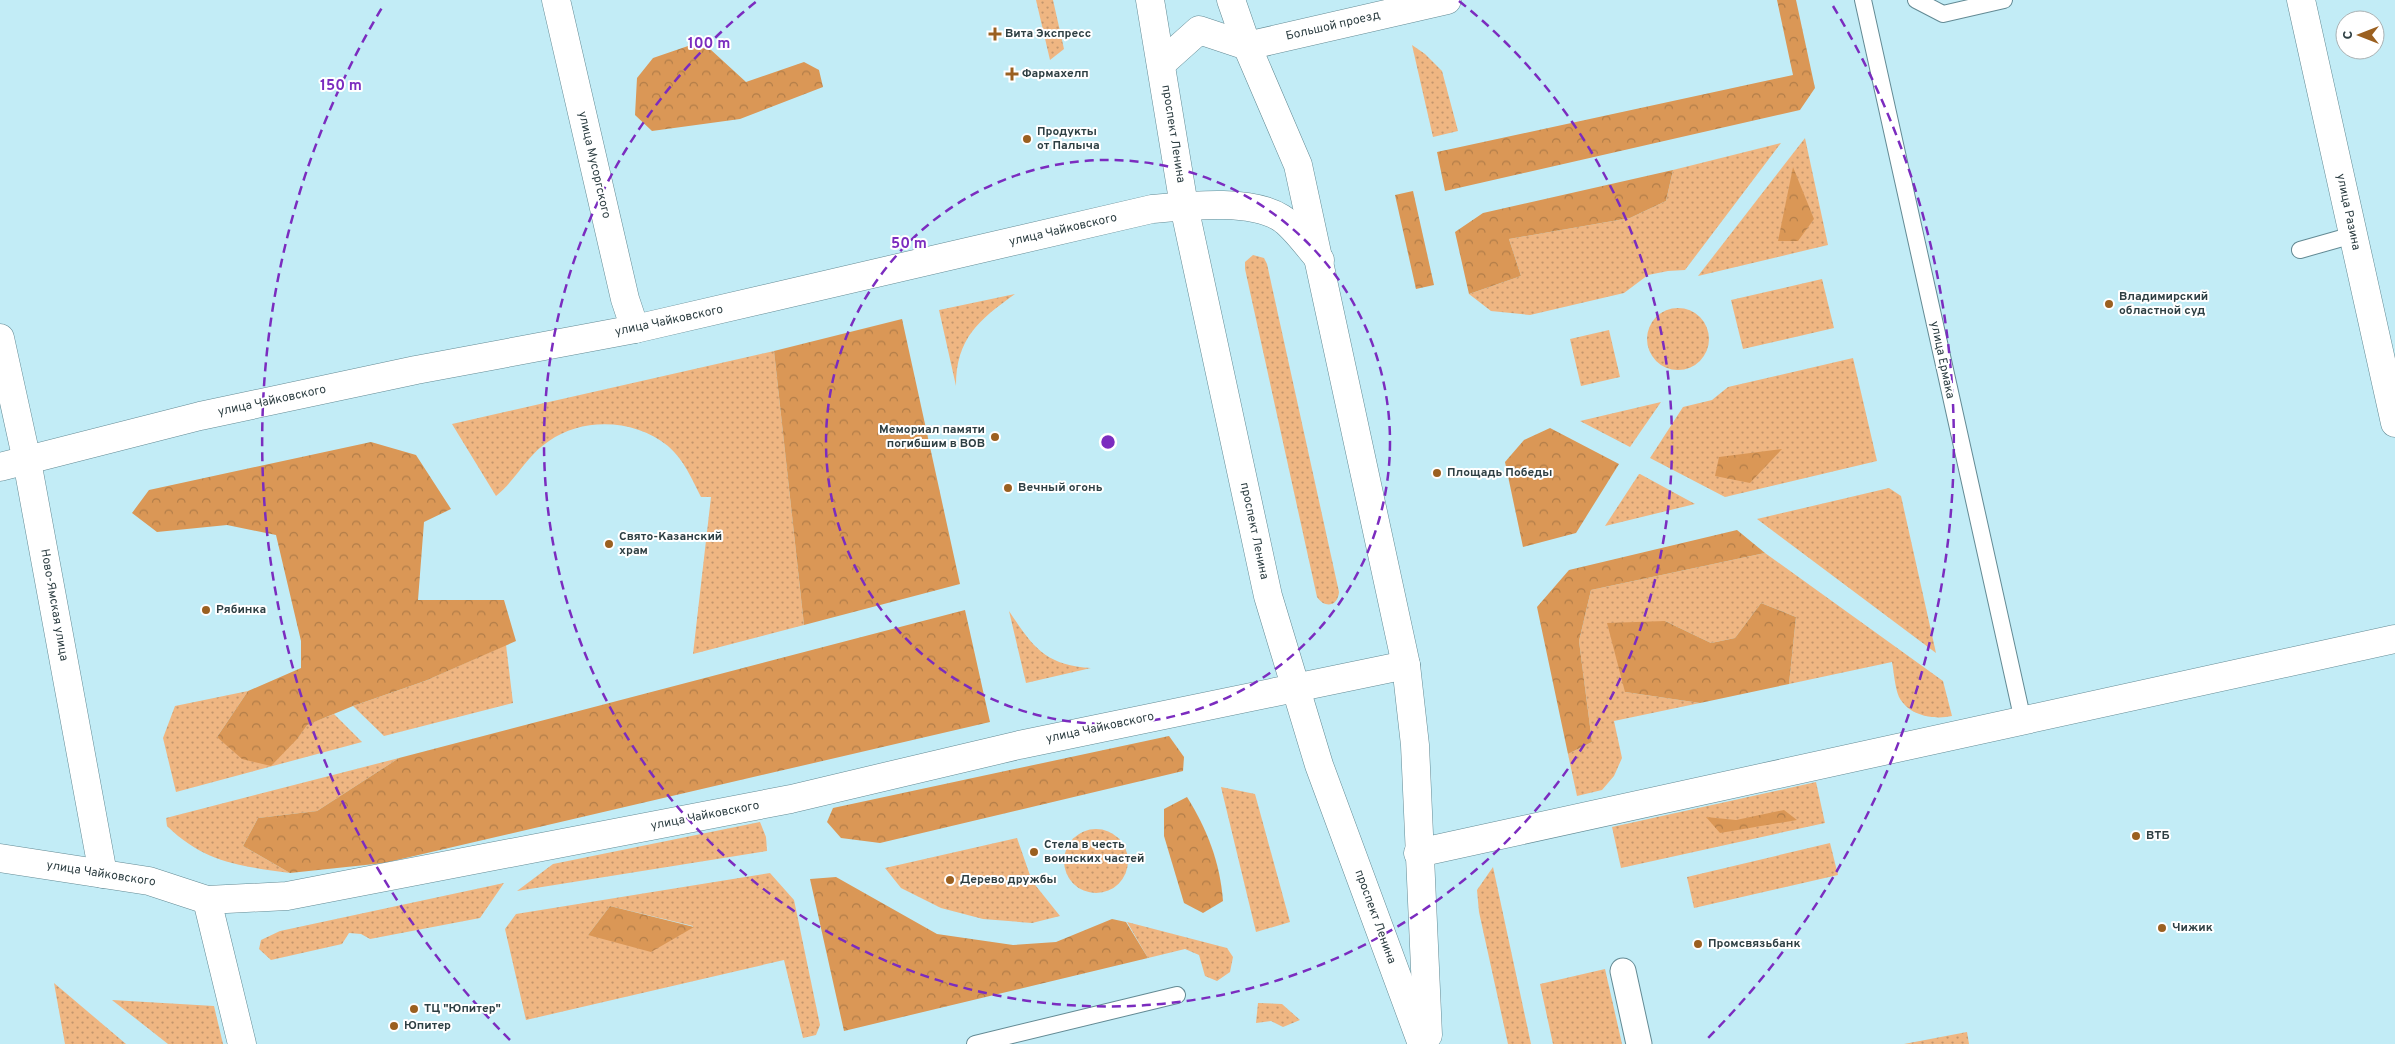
<svg xmlns="http://www.w3.org/2000/svg" width="2395" height="1044" font-family="Overpass,sans-serif">
  <style>
    .grass { fill: url(#grass-dots); fill-rule: evenodd }
    .forest { fill: url(#forest-crowns) }
    .lines { fill: none; stroke-linecap: round; stroke-linejoin: round }
    .service-casing { stroke: #638a94; stroke-width: 18 }
    .pedestrian-casing { stroke: #638a94; stroke-width: 27 }
    .minor-casing { stroke: #638a94; stroke-width: 29 }
    .tertiary-casing { stroke: #638a94; stroke-width: 29 }
    .secondary-casing { stroke: #638a94; stroke-width: 29 }
    .primary-casing { stroke: #638a94; stroke-width: 29 }
    .service { stroke: #fff; stroke-width: 16 }
    .pedestrian { stroke: #fff; stroke-width: 25 }
    .minor { stroke: #fff; stroke-width: 28 }
    .tertiary { stroke: #fff; stroke-width: 28 }
    .secondary { stroke: #fff; stroke-width: 28 }
    .primary { stroke: #fff; stroke-width: 28 }
    .ring { fill: none; stroke: #7b2cbf; stroke-width: 2.5; stroke-dasharray: 9 6 }
    .poi-dot { fill: #9b6020; stroke: #fff; stroke-width: 2 }
    .labels { text-anchor: middle; dominant-baseline: central; stroke-width: 4; stroke-linejoin: round; paint-order: stroke }
    .street-label { font-size: 12px; fill: #2e3f43; stroke: #fff }
    .poi-label { font-size: 12px; font-weight: bold; fill: #2e3f43; stroke: #fff; text-anchor: start }
    .centre { fill: #7b2cbf; stroke: #fff; stroke-width: 2.5 }
    .ring-label { font-size: 15px; text-anchor: middle; font-weight: bold; fill: #7b2cbf; stroke: #fff; stroke-width: 4; stroke-linejoin: round; paint-order: stroke }
  </style>
  <defs>
    <pattern id="grass-dots" width="8" height="8" patternUnits="userSpaceOnUse" patternTransform="scale(1.25)"><rect width="8" height="8" fill="#efb682"/><path d="M2 2h.1M6 6h.1" fill="none" stroke="#c2956c" stroke-width="1.8" stroke-linecap="round"/></pattern>
    <pattern id="forest-crowns" width="20" height="18" patternUnits="userSpaceOnUse" patternTransform="scale(1.25)"><rect width="20" height="18" fill="#da9756"/><path d="M2 6a3 3 0 1 1 6 0M12 15a3 3 0 1 1 6 0" fill="none" stroke="#b17d49"/></pattern>
  </defs>
  <rect width="100%" height="100%" fill="#c2ecf6"/>
  <g class="grass">
    <path d="M1036,0H1053L1064,49L1050,60Z"/>
    <path d="M1412,45L1425,54L1442,71L1458,131L1433,137Z"/>
    <path d="M1805,138L1828,245L1698,276Z"/>
    <path d="M1781,143L1685,270L1668,271L1648,275L1624,293L1530,315L1491,311L1469,294L1521,276L1509,239L1630,218L1666,201L1673,170Z"/>
    <path d="M1253,255L1264,258L1267,264L1339,592C1338,606 1325,609 1317,597L1245,269V262Z"/>
    <path d="M1822,279L1834,328L1743,349L1731,300Z"/>
    <path d="M1015,294C979,320 956,338 956,386L939,310Z"/>
    <circle cx="1678" cy="339" r="31"/>
    <path d="M1609,330L1620,377L1581,386L1570,339Z"/>
    <path d="M774,351L804,625L693,654L711,497H701C692,479 684,460 668,446C635,419 583,417 549,441C527,455 516,480 496,496L452,424Z"/>
    <path d="M1853,358L1877,461L1725,497L1650,458L1683,407L1712,400L1728,387Z"/>
    <path d="M1661,402L1630,447L1580,421Z"/>
    <path d="M1639,474H1640L1695,504L1605,526Z"/>
    <path d="M1889,488L1901,496L1936,653L1757,519Z"/>
    <path d="M1765,553L1943,681L1952,716C1934,720 1909,716 1899,697C1895,688 1894,673 1892,662L1789,684L1796,617L1761,603L1735,638L1711,643L1665,621L1625,692L1700,703L1614,721L1622,758L1614,776L1602,790L1577,796L1568,754L1592,742L1579,641L1591,590Z"/>
    <path d="M1009,611C1033,647 1045,665 1091,668L1026,683Z"/>
    <path d="M506,645L513,703L384,736L353,706L425,681Z"/>
    <path d="M248,691L217,737L298,738L306,725L334,714L362,742L176,792L163,738L175,706Z"/>
    <path d="M399,758L317,811L258,818L243,846L290,873C240,866 205,863 167,826L166,818Z"/>
    <path d="M1816,782L1825,823L1621,868L1612,827Z"/>
    <path d="M1221,787L1255,794L1290,922L1256,932Z"/>
    <path d="M760,822L766,837L767,851L517,891L553,864Z"/>
    <circle cx="1096" cy="861" r="32"/>
    <path d="M1017,838L1032,881L1060,916L1032,923L983,919L941,908L901,888L885,868Z"/>
    <path d="M1830,843L1838,875L1694,908L1687,877Z"/>
    <path d="M1493,867L1531,1044H1508L1479,912L1477,890Z"/>
    <path d="M770,873L794,900L820,1025L816,1035L803,1038L784,960L526,1020L505,929L516,914ZM610,906L693,926V927L588,935Z"/>
    <path d="M504,883L480,918L370,939L361,934L349,933L342,944L271,960L259,949L261,940L280,931Z"/>
    <path d="M1127,922L1227,948L1233,957L1230,972L1217,981L1205,976L1199,955L1185,949L1148,958Z"/>
    <path d="M1605,969L1622,1044H1553L1540,984Z"/>
    <path d="M54,983L126,1044H65Z"/>
    <path d="M112,1000L214,1006L223,1044H168Z"/>
    <path d="M1258,1003L1282,1004L1300,1020L1283,1027L1271,1021L1256,1023Z"/>
    <path d="M1967,1032L1969,1044H1904Z"/>
  </g>
  <g class="forest">
    <path d="M1777,0H1796L1815,88L1800,110L1445,191L1437,152L1793,75Z"/>
    <path d="M688,46L710,49L746,82L804,62L819,70L823,87L740,119L652,131L635,115L637,78L653,58Z"/>
    <path d="M1793,167L1814,219L1798,241H1778Z"/>
    <path d="M1673,170L1666,201L1630,218L1509,239L1521,276L1469,294L1455,232L1483,213Z"/>
    <path d="M1413,191L1434,285L1416,289L1395,195Z"/>
    <path d="M902,319L960,584L804,625L774,351Z"/>
    <path d="M1550,428L1619,464L1576,533L1523,547L1505,462L1524,440Z"/>
    <path d="M371,442L416,455L451,509L424,522L418,600H504L516,641L425,681L353,706L307,725L298,738L271,766L242,759L217,737L248,691L301,668V641L276,535L227,525L157,532L132,513L149,490Z"/>
    <path d="M1782,449L1750,483L1715,476L1719,457Z"/>
    <path d="M1737,530L1765,553L1591,590L1579,641L1592,742L1568,754L1537,607L1569,570Z"/>
    <path d="M1761,603L1796,617L1789,684L1700,703L1625,692L1607,623L1665,621L1711,643L1735,638Z"/>
    <path d="M965,610L990,722L384,863L290,873L243,846L258,818L317,811L399,758Z"/>
    <path d="M1169,736L1184,757L1183,771L880,843L841,838L827,822L833,808Z"/>
    <path d="M1187,797C1207,829 1220,862 1223,901L1203,913L1184,903L1164,836V809Z"/>
    <path d="M1784,810L1797,820L1720,833L1706,817L1736,820Z"/>
    <path d="M836,877L937,934L1013,945L1056,942L1112,919L1126,922L1148,958L844,1031L810,879Z"/>
    <path d="M610,906L694,927L651,952L588,935Z"/>
  </g>
  <g class="lines">
    <g class="service-casing">
      <g id="service">
        <path d="M1863,0L2023,721"/>
        <path d="M1916,0L1943,14L2004,0"/>
        <path d="M2300,250L2353,235"/>
        <path d="M975,1044L1177,995"/>
      </g>
    </g>
    <g class="pedestrian-casing">
      <path id="pedestrian" d="M1623,971L1639,1044"/>
    </g>
    <g class="minor-casing">
      <g id="minor">
        <path d="M556,0L625,299L635,329"/>
        <path d="M2301,0L2395,423"/>
        <path d="M1418,853L2395,639"/>
        <path d="M207,900L242,1044"/>
      </g>
    </g>
    <g class="tertiary-casing">
      <g id="tertiary">
        <path d="M1161,64L1199,30L1247,46L1447,0"/>
        <path d="M0,338L27,461L103,874"/>
      </g>
    </g>
    <g class="secondary-casing">
      <g id="secondary">
        <path d="M0,467L200,416L416,370L635,329L1152,209C1186,206 1250,198 1281,218C1294,226 1309,248 1320,260"/>
        <path d="M0,858L149,881L207,900L287,896L791,799L1019,745L1406,665"/>
      </g>
    </g>
    <g class="primary-casing">
      <g id="primary">
        <path d="M1150,0L1184,206L1268,596L1319,765L1422,1044"/>
        <path d="M1231,0L1247,46L1298,165L1406,665L1415,745L1428,1035"/>
      </g>
    </g>
    <use href="#service" class="service"/>
    <use href="#pedestrian" class="pedestrian"/>
    <use href="#minor" class="minor"/>
    <use href="#tertiary" class="tertiary"/>
    <use href="#secondary" class="secondary"/>
    <use href="#primary" class="primary"/>
  </g>
  <g class="ring">
    <circle cx="1108" cy="442" r="282"/>
    <path d="M1459 1A564 564 0 1 1 757 1"/>
    <path d="M510 1040A846 846 0 0 1 383 6M1833 6A846 846 0 0 1 1706 1040"/>
  </g>
  <g class="poi-dot">
    <path d="M992.5 26.5h5v5h5v5h-5v5h-5v-5h-5v-5h5z"/>
    <path d="M1009.5 66.5h5v5h5v5h-5v5h-5v-5h-5v-5h5z"/>
    <circle cx="1027" cy="139" r="5"/>
    <circle cx="2109" cy="304" r="5"/>
    <circle cx="995" cy="437" r="5"/>
    <circle cx="1437" cy="473" r="5"/>
    <circle cx="1008" cy="488" r="5"/>
    <circle cx="609" cy="544" r="5"/>
    <circle cx="206" cy="610" r="5"/>
    <circle cx="2136" cy="836" r="5"/>
    <circle cx="1034" cy="852" r="5"/>
    <circle cx="950" cy="880" r="5"/>
    <circle cx="2162" cy="928" r="5"/>
    <circle cx="1698" cy="944" r="5"/>
    <circle cx="414" cy="1009" r="5"/>
    <circle cx="394" cy="1026" r="5"/>
  </g>
  <g class="labels">
    <g class="street-label">
      <text transform="translate(1333 26) rotate(-13)">Большой проезд</text>
      <text transform="translate(1173 134) rotate(81)">проспект Ленина</text>
      <text transform="translate(594 165) rotate(77)">улица Мусоргского</text>
      <text transform="translate(2348 212) rotate(78)">улица Разина</text>
      <text transform="translate(1063 230) rotate(-13)">улица Чайковского</text>
      <text transform="translate(669 321) rotate(-12)">улица Чайковского</text>
      <text transform="translate(1942 360) rotate(78)">улица Ермака</text>
      <text transform="translate(272 401) rotate(-12)">улица Чайковского</text>
      <text transform="translate(1254 531) rotate(78)">проспект Ленина</text>
      <text transform="translate(54 605) rotate(80)">Ново-Ямская улица</text>
      <text transform="translate(1100 728) rotate(-12)">улица Чайковского</text>
      <text transform="translate(705 816) rotate(-11)">улица Чайковского</text>
      <text transform="translate(101 874) rotate(9)">улица Чайковского</text>
      <text transform="translate(1375 917) rotate(70)">проспект Ленина</text>
    </g>
    <g class="poi-label">
      <text x="1005" y="34">Вита Экспресс</text>
      <text x="1022" y="74">Фармахелп</text>
      <text x="1037" y="132">Продукты<tspan x="1037" dy="14">от Палыча</tspan></text>
      <text x="2119" y="297">Владимирский<tspan x="2119" dy="14">областной суд</tspan></text>
      <text x="985" y="430" text-anchor="end">Мемориал памяти<tspan x="985" dy="14">погибшим в ВОВ</tspan></text>
      <text x="1447" y="473">Площадь Победы</text>
      <text x="1018" y="488">Вечный огонь</text>
      <text x="619" y="537">Свято-Казанский<tspan x="619" dy="14">храм</tspan></text>
      <text x="216" y="610">Рябинка</text>
      <text x="2146" y="836">ВТБ</text>
      <text x="1044" y="845">Стела в честь<tspan x="1044" dy="14">воинских частей</tspan></text>
      <text x="960" y="880">Дерево дружбы</text>
      <text x="2172" y="928">Чижик</text>
      <text x="1708" y="944">Промсвязьбанк</text>
      <text x="424" y="1009">ТЦ "Юпитер"</text>
      <text x="404" y="1026">Юпитер</text>
    </g>
  </g>
  <circle cx="1108" cy="442" r="8" class="centre"/>
  <g class="ring-label">
    <text x="709" y="48">100 m</text>
    <text x="341" y="90">150 m</text>
    <text x="909" y="248">50 m</text>
  </g>
  <g transform="translate(2360 35) rotate(270)"><circle r="24" fill="#ffffff" stroke="#abb2b4"/>
  <path d="M0-4L9 19L0 12L-9 19Z" fill="#9b6020"/>
  <text y="-8" font-size="14" font-weight="bold" text-anchor="middle" fill="#2e3f43">С</text>
  </g>
</svg>
